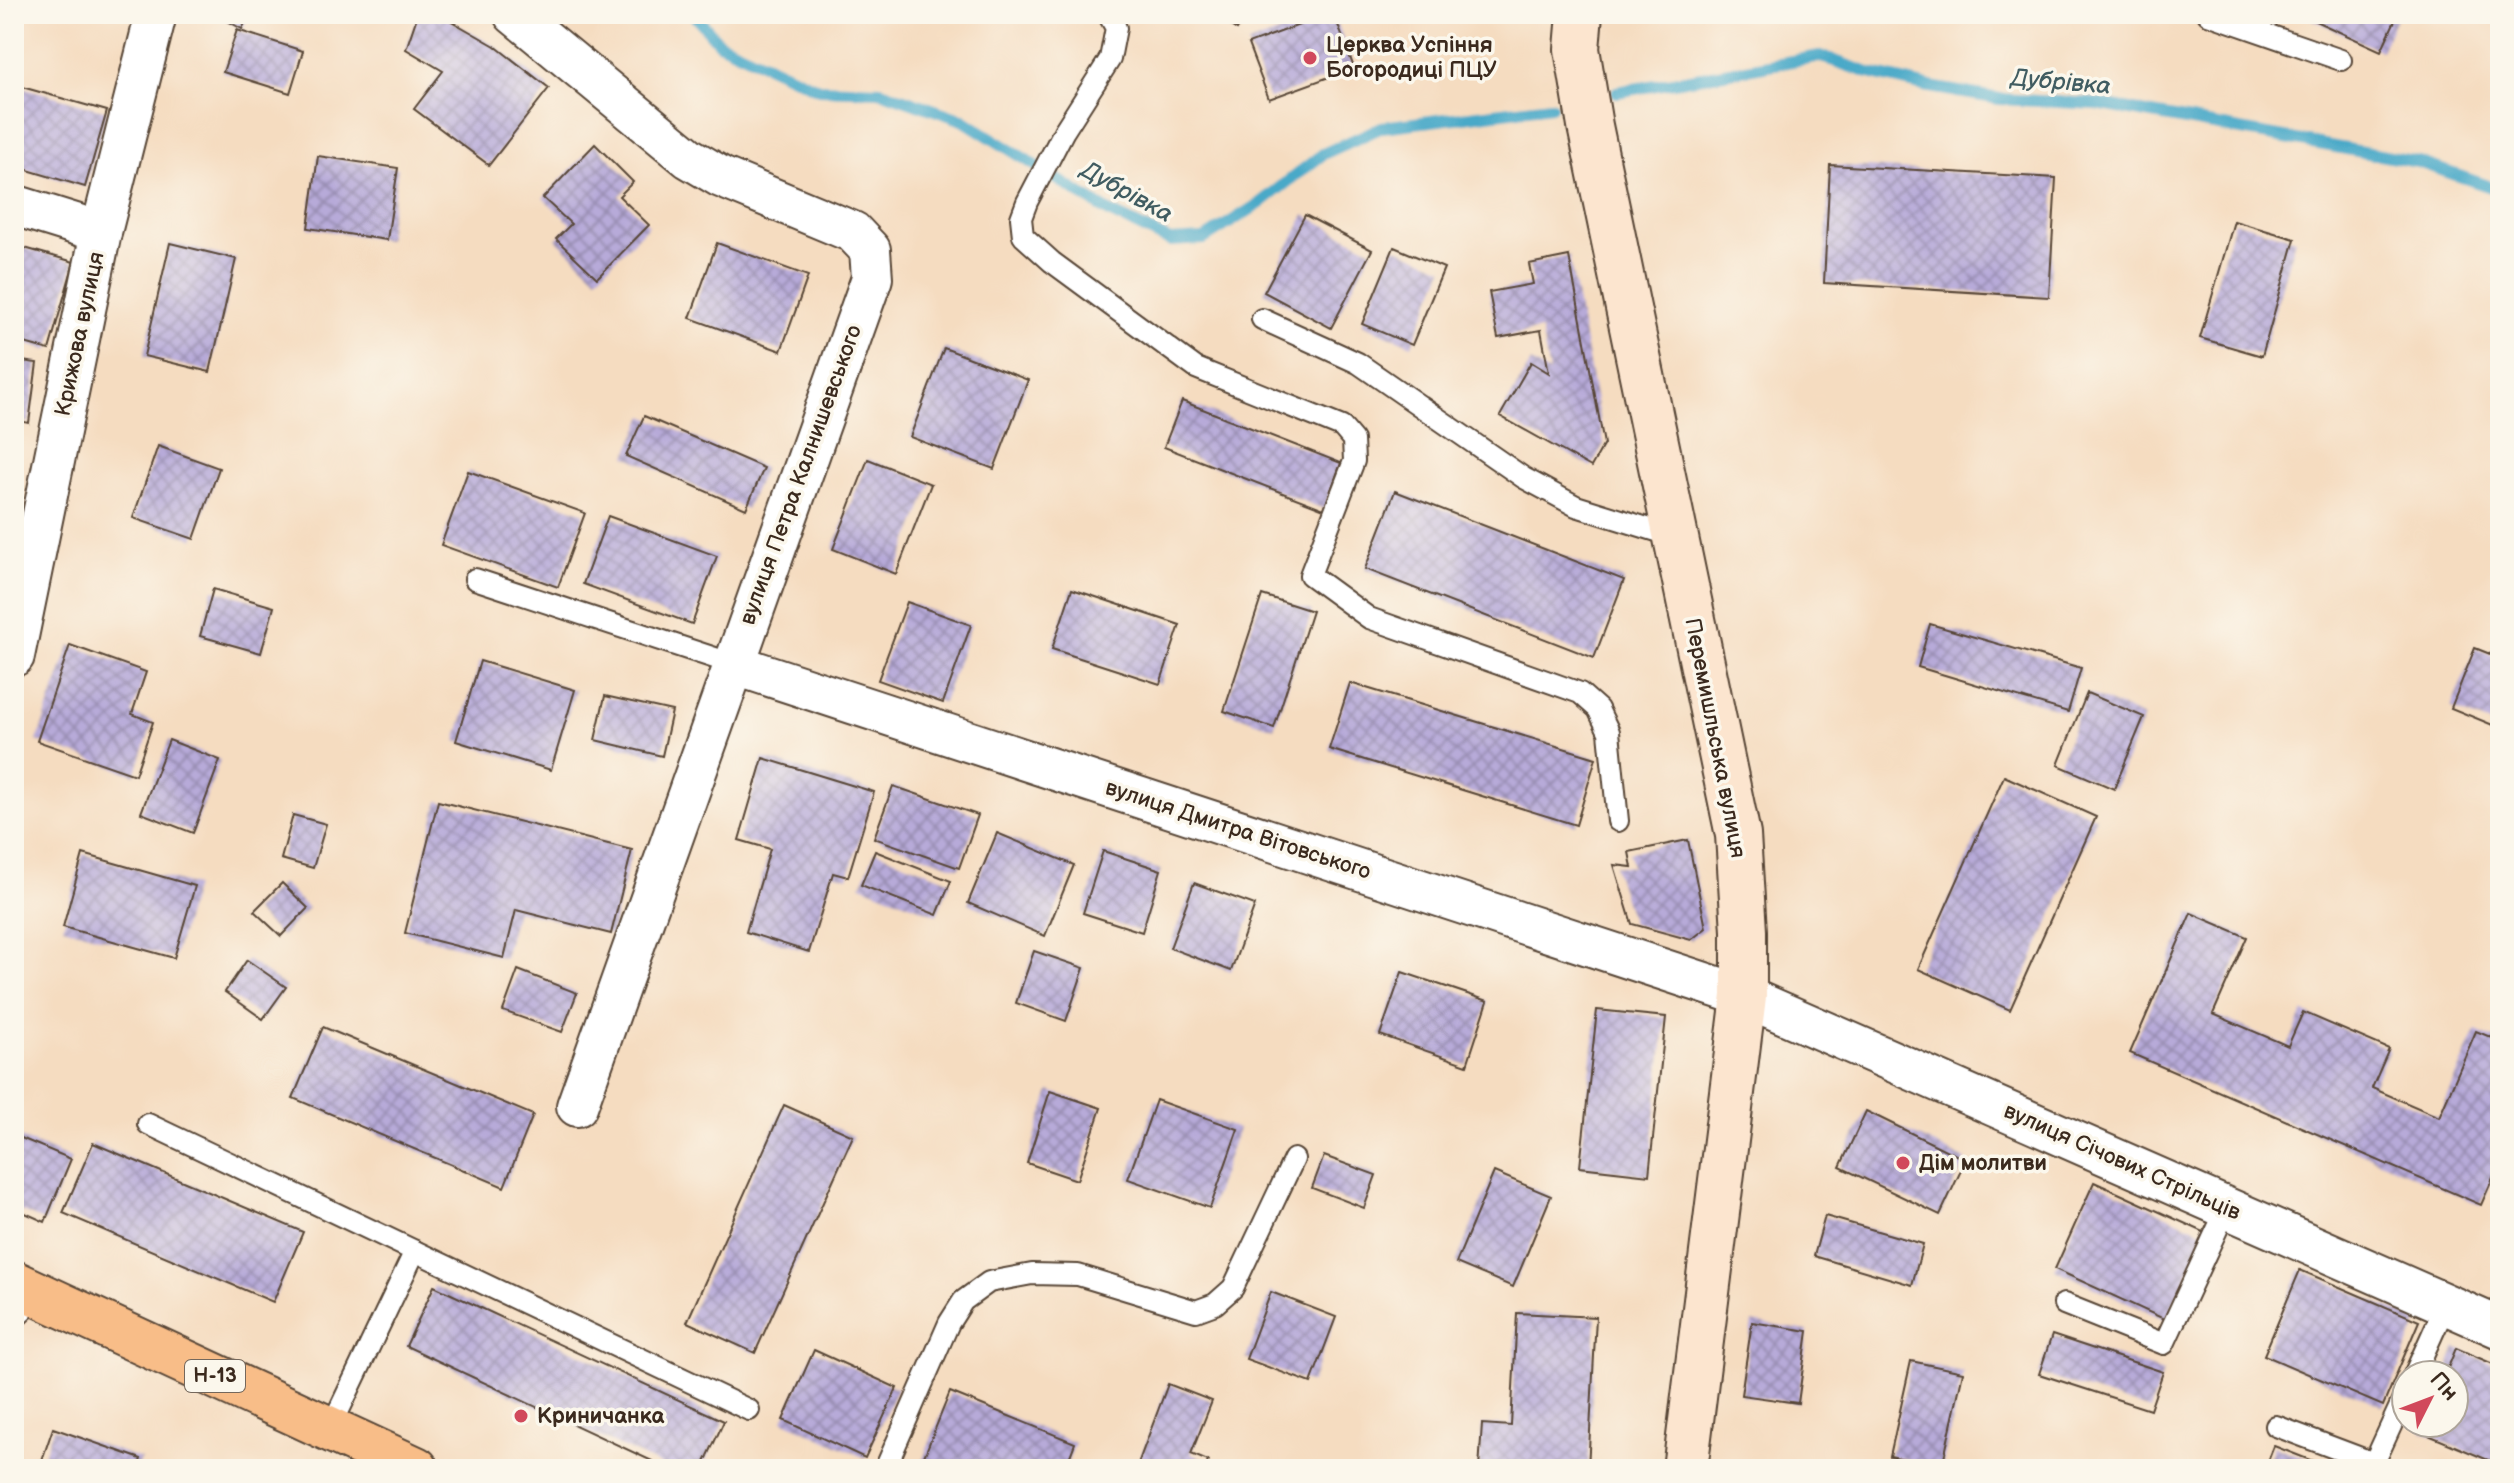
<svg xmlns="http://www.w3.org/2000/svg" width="2514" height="1483" font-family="'Balsamiq Sans',sans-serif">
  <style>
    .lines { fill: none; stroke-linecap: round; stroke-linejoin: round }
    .stream { stroke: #49a9c8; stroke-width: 12 }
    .building { fill: url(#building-cross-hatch) }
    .service-casing { stroke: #574536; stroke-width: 24 }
    .minor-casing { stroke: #574536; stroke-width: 44 }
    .secondary-casing { stroke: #574536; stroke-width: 48 }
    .primary-casing { stroke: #574536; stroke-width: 48 }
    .service { stroke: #fff; stroke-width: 20 }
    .minor { stroke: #fff; stroke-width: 40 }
    .secondary { stroke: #fce5cf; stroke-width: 44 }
    .primary { stroke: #f8bd88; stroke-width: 44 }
    .poi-dot { fill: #d1495b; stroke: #fbf7ec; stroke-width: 3 }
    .labels { text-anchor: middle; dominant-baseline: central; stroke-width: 7; stroke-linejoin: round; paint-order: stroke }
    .shield { fill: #fbf7ec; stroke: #75685c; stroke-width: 2 }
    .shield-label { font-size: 20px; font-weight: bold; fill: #3b2a1e }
    .poi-label { font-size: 22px; font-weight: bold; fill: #3b2a1e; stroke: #fbf7ec; text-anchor: start }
    .street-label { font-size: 22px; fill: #3b2a1e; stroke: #fbf7ec }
    .water-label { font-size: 24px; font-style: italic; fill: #415d62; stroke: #fbf7ec }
  </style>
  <defs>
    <pattern id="building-cross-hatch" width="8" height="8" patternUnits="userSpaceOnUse" patternTransform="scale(2)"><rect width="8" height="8" fill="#b7aad9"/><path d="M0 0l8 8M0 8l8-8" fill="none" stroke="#968baf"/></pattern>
  </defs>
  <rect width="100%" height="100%" fill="#fbf7ec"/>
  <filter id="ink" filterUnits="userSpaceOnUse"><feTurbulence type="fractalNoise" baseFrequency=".0125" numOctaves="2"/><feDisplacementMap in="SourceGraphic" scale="16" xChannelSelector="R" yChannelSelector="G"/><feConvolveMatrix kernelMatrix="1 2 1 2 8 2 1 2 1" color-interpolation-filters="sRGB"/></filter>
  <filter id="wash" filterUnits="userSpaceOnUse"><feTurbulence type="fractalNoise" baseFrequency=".006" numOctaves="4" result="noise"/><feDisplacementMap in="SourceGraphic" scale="32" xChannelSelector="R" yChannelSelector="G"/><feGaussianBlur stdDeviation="1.8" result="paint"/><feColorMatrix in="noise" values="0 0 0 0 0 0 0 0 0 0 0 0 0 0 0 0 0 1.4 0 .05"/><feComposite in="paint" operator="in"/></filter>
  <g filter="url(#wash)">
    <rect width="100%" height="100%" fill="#f5dcc0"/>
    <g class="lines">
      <g class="stream">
        <path d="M694,14L719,43L819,89L881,91L963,120L1111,213L1170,241L1204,239L1259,204L1323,154L1382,127L1551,106"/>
        <path d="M1617,92L1820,56L1869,73L1924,86L2000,99L2097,104L2418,162L2500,190"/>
      </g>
    </g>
    <g id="blocks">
      <g class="building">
        <path d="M215,14H250L242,29Z"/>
        <path d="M418,14H439L495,46L549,88L489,165L414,109L443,71L406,49Z"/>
        <path d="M1212,14H1247L1237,30Z"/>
        <path d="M1329,14H1334L1354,68L1269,99L1248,44Z"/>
        <path d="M2300,14H2398L2381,51Z"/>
        <path d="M237,30L303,51L290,93L223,72Z"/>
        <path d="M22,87L107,111L85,187L14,166V116Z"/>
        <path d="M595,144L633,182L619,196L649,225L597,278L556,239L571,224L543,198Z"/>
        <path d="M318,156L398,168L387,240L308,228Z"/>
        <path d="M1830,165L2056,178L2049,297L1824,283Z"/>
        <path d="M1305,215L1372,250L1331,328L1264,292Z"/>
        <path d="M2234,221L2295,239L2262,356L2200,338Z"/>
        <path d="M170,243L236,259L210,372L144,356Z"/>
        <path d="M717,243L808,276L781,351L690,318Z"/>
        <path d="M14,245L74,262L49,350L14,340Z"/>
        <path d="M1394,247L1444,268L1412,345L1362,324Z"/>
        <path d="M1569,256L1604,444L1591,467L1500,416L1531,362L1549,373L1541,330L1498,338L1489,292L1533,284L1529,264Z"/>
        <path d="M944,348L1028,380L994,469L910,437Z"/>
        <path d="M14,360L37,363L29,423L14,420Z"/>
        <path d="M1182,401L1341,463L1324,509L1164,447Z"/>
        <path d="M644,416L764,468L746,509L626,456Z"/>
        <path d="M158,446L219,468L194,539L133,518Z"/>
        <path d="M868,459L931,484L896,574L833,549Z"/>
        <path d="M468,471L585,513L558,587L441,545Z"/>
        <path d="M1395,491L1624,580L1594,658L1365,569Z"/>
        <path d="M608,516L717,556L692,624L583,584Z"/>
        <path d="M213,589L274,607L261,653L200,636Z"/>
        <path d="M1072,589L1180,625L1160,684L1052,649Z"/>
        <path d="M1262,595L1312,611L1274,728L1224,711Z"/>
        <path d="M907,602L971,625L943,703L878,680Z"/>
        <path d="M1930,624L2081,668L2068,712L1918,667Z"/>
        <path d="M70,645L146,672L132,714L153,722L135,775L37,741Z"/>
        <path d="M2475,648L2500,658V728L2451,708Z"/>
        <path d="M480,661L575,690L551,770L456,741Z"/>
        <path d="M1350,683L1596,758L1576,825L1329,749Z"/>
        <path d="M2087,693L2144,717L2114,789L2058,765Z"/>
        <path d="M605,696L672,711L662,756L595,740Z"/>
        <path d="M169,740L220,760L193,833L141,813Z"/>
        <path d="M763,758L874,792L848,877L833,873L809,952L746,932L770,849L739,840Z"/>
        <path d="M2004,776L2096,817L2010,1010L1918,969Z"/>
        <path d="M893,786L978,815L959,868L874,838Z"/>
        <path d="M438,801L632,850L611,934L516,910L504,958L405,933Z"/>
        <path d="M293,815L326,824L313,868L281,859Z"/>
        <path d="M997,833L1074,865L1045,936L968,903Z"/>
        <path d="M1688,840L1706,928L1691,940L1632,924L1614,865L1632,867L1629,852Z"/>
        <path d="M875,851L951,881L937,915L861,885Z"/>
        <path d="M1103,851L1161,870L1142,932L1083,913Z"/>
        <path d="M83,854L195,886L174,958L63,927Z"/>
        <path d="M282,883L308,908L281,936L254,911Z"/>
        <path d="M1194,883L1255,905L1231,971L1170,948Z"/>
        <path d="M2191,913L2247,937L2213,1014L2288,1046L2303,1012L2389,1049L2372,1088L2439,1117L2476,1031L2500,1041V1162L2481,1205L2130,1053Z"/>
        <path d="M1034,951L1084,968L1066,1021L1016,1003Z"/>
        <path d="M247,960L286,987L263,1019L225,992Z"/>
        <path d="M518,970L577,993L562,1032L503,1011Z"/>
        <path d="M1402,972L1488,1001L1467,1065L1380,1035Z"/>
        <path d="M1597,1010L1666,1017L1649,1175L1580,1167Z"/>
        <path d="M323,1027L533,1115L504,1187L293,1098Z"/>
        <path d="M1050,1091L1101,1108L1077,1180L1027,1163Z"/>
        <path d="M1156,1100L1238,1129L1210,1208L1128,1179Z"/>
        <path d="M784,1105L853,1136L755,1353L687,1322Z"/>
        <path d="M1866,1111L1966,1160L1940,1215L1840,1167Z"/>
        <path d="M14,1135L71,1159L45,1222L14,1208Z"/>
        <path d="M93,1143L303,1232L273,1302L63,1213Z"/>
        <path d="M1324,1156L1376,1175L1364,1208L1312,1188Z"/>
        <path d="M1494,1172L1551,1196L1513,1287L1456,1263Z"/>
        <path d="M2094,1182L2206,1233L2166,1320L2055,1269Z"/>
        <path d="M1825,1216L1923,1244L1912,1285L1814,1256Z"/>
        <path d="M2300,1270L2419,1321L2383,1406L2264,1355Z"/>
        <path d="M434,1286L724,1421L702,1469H669L406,1346Z"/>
        <path d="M1271,1292L1336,1317L1311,1383L1246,1359Z"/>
        <path d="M1517,1313L1596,1317L1588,1469H1479L1482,1424L1511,1426Z"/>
        <path d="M1752,1322L1808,1331L1798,1403L1741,1395Z"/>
        <path d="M2052,1335L2163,1372L2150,1410L2039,1374Z"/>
        <path d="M2456,1348L2500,1367V1465L2421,1432L2425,1423H2454V1375H2445Z"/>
        <path d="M814,1350L897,1388L865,1458L783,1420Z"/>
        <path d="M1911,1361L1963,1372L1942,1467L1890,1456Z"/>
        <path d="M1168,1384L1212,1401L1191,1454L1208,1461L1205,1469H1136Z"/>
        <path d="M950,1392L1075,1443L1065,1469H919Z"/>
        <path d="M53,1428L141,1459L138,1469H39Z"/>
        <path d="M2274,1446L2333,1469H2265Z"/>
      </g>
    </g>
  </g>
  <g filter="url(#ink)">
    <use href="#blocks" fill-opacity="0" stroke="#574536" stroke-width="2"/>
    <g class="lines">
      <g class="service-casing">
        <g id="service">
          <path d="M1108,14L1116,28L1110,59L1064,131L1027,202L1021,218L1023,236L1052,262L1196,368L1342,427L1353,440L1354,461L1310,575L1369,618L1580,693L1598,709L1609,732L1618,821"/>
          <path d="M2208,14L2341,60"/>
          <path d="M1262,319L1358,363L1524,478L1576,506L1676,537"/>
          <path d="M475,579L733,664"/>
          <path d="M148,1124L749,1410"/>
          <path d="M2064,1304L2164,1344L2227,1208"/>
          <path d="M14,1319L40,1295"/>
          <path d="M2414,1375L2446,1304"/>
          <path d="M2276,1426L2374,1463L2406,1393"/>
          <path d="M330,1429L415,1251"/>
          <path d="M885,1469L949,1323L963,1301L989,1282L1032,1274L1078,1275L1196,1311L1215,1304L1233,1288L1294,1159"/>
        </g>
      </g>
      <g class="minor-casing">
        <g id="minor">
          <path d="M514,14L689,158L721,177L853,232L870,250L872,278L577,1106"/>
          <path d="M14,205L101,232"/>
          <path d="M14,656L101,232L156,14"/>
          <path d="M733,664L1744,996L2500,1328"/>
        </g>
      </g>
      <g class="secondary-casing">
        <path id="secondary" d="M1580,14L1577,49L1590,126L1738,835L1744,931V996L1685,1469"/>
      </g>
      <g class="primary-casing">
        <path id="primary" d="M14,1283L416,1469"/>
      </g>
      <use href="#service" class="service"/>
      <use href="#minor" class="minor"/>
      <use href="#secondary" class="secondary"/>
      <use href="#primary" class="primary"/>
    </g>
  </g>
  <g class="poi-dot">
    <circle cx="1310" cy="58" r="8"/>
    <circle cx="1903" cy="1163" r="8"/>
    <circle cx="521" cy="1416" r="8"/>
  </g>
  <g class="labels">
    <rect class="shield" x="185" y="1360" width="60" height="32" rx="6"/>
    <g class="shield-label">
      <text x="215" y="1376">Н-13</text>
    </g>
    <g class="poi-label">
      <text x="1326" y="45">Церква Успіння<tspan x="1326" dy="25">Богородиці ПЦУ</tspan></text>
      <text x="1919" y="1163">Дім молитви</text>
      <text x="537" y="1416">Криничанка</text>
    </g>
    <g class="street-label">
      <text transform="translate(80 334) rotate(-78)">Крижова вулиця</text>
      <text transform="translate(801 475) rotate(-70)">вулиця Петра Калнишевського</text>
      <text transform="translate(1715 738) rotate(79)">Перемишльська вулиця</text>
      <text transform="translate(1238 830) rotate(18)">вулиця Дмитра Вітовського</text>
      <text transform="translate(2122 1162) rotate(24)">вулиця Січових Стрільців</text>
    </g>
    <g class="water-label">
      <text transform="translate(2061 82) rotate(5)">Дубрівка</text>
      <text transform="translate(1127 192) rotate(29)">Дубрівка</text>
    </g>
  </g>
  <rect width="2514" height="1483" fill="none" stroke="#fbf7ec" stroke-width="48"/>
  <g transform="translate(2430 1399) rotate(48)"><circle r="38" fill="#fbf7ec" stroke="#aea59a" stroke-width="2"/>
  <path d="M0-6L14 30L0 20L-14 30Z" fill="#d1495b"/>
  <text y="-12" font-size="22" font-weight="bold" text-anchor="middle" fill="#3b2a1e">Пн</text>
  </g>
</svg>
